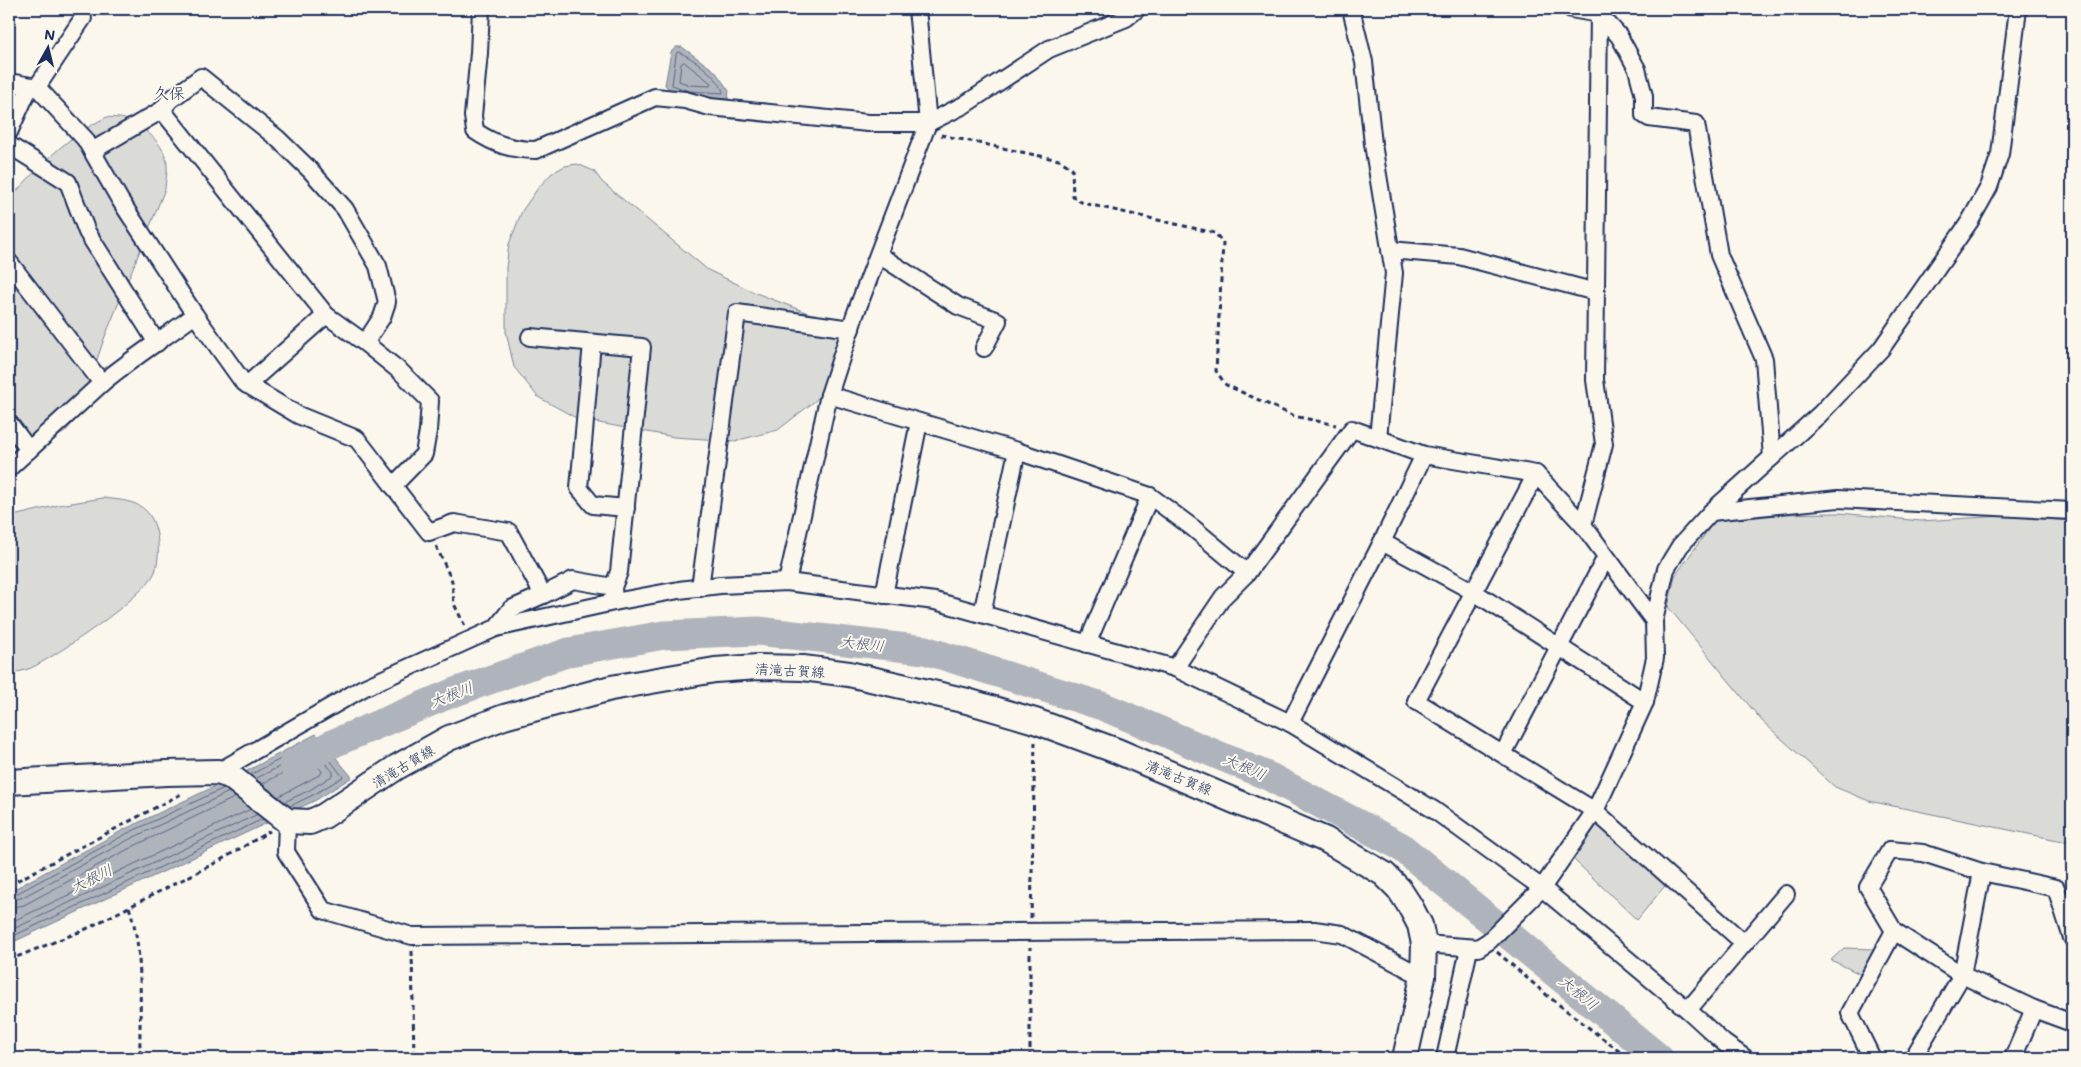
<svg xmlns="http://www.w3.org/2000/svg" width="2081" height="1067" font-family="Mali,'Klee One',sans-serif">
  <style>
    .green { fill: #dadad7; stroke: #7a849a }
    .water { fill: #afb3bb; stroke: #747e96 }
    .lines { fill: none; stroke-linecap: round; stroke-linejoin: round }
    .shore { stroke: #566483; stroke-width: 1 }
    .river { stroke: #afb3bb; stroke-width: 29 }
    .minor-casing { stroke: #1b2f5e; stroke-width: 20 }
    .secondary-casing { stroke: #1b2f5e; stroke-width: 28 }
    .path { stroke: #1b2f5e; stroke-width: 3; stroke-dasharray: 5 4; stroke-linecap: butt }
    .minor { stroke: #fbf7ec; stroke-width: 16 }
    .secondary { stroke: #fbf7ec; stroke-width: 24 }
    .labels { text-anchor: middle; dominant-baseline: central; stroke-width: 4; stroke-linejoin: round; paint-order: stroke }
    .street-label { font-size: 14px; fill: #1b2f5e; stroke: #fbf7ec }
    .water-label { font-size: 15px; font-style: italic; fill: #47577a; stroke: #fbf7ec }
    .quarter-label { font-size: 16px; fill: #1b2f5e; stroke: #fbf7ec }
  </style>
  <rect width="100%" height="100%" fill="#fbf7ec"/>
  <filter id="ink" filterUnits="userSpaceOnUse"><feTurbulence type="fractalNoise" baseFrequency=".02" numOctaves="2"/><feDisplacementMap in="SourceGraphic" scale="10" xChannelSelector="R" yChannelSelector="G"/><feConvolveMatrix kernelMatrix="1 2 1 2 8 2 1 2 1" color-interpolation-filters="sRGB"/></filter>
  <g filter="url(#ink)">
    <g class="green">
      <path d="M107,117C113,118 121,117 127,120C144,126 166,145 167,165C168,173 165,181 165,189L104,339L77,418L65,432L55,438H28L9,431V200C37,168 68,135 107,117Z"/>
      <path d="M577,164L594,171L602,182L708,270L756,293L821,318L834,326L843,339L835,378L815,401L778,430L735,441L674,437L578,419L538,397L514,367L506,332V268L509,244L522,211L538,188L552,173L565,166Z"/>
      <path d="M103,498C131,501 151,502 157,535C159,547 159,560 155,572C145,597 56,656 31,668C24,671 16,672 9,674V517L59,505Z"/>
      <path d="M1840,513L1921,521L2002,516L2072,521V843L1869,801L1835,787L1762,721L1668,607L1675,576L1716,519L1774,514Z"/>
      <path d="M1596,822L1668,882L1637,920L1571,857Z"/>
      <path d="M1844,948L1874,949L1862,975L1831,960Z"/>
    </g>
    <g class="water">
      <path d="M676,47H682L715,71L729,91L728,99C711,98 677,99 665,85L671,52Z"/>
      <path d="M316,734L352,777L316,800L9,944V889L16,888L125,829L245,772Z"/>
    </g>
    <g class="lines">
      <g class="shore">
        <path d="M678,52C691,56 722,79 723,93L689,91L672,85L676,55Z"/>
        <path d="M684,62L711,83L710,86L690,85L679,81L681,64Z"/>
        <path d="M250,775L313,742H316L343,777L313,795L290,806"/>
        <path d="M255,779L312,750H314L333,772V775L310,790L284,802"/>
        <path d="M262,784L310,759L322,771L321,774L278,797"/>
        <path d="M9,894L18,893L128,833L224,788"/>
        <path d="M9,900L21,898L130,839L229,792"/>
        <path d="M9,908L24,905L134,846L236,797"/>
        <path d="M9,923L251,809"/>
        <path d="M9,931L258,814"/>
        <path d="M9,938L263,819"/>
      </g>
      <path class="river" d="M293,765L334,743L452,693L569,652L664,635L758,631L925,650L1102,706L1270,777L1400,846L1659,1058"/>
      <g class="minor-casing">
        <g id="minor">
          <path d="M481,9L479,53L473,116L475,131C494,144 512,150 536,150L655,97L685,100L710,107L868,123H928L964,105L1049,49L1126,18L1137,9"/>
          <path d="M1351,9L1364,62L1373,144L1394,273L1378,438"/>
          <path d="M1571,9L1599,14L1619,36L1637,69L1644,96V115L1649,118L1696,124L1719,255L1764,359L1772,457"/>
          <path d="M9,82L37,87L85,139L120,200L195,315L243,382L298,415L357,439L429,532L454,523L509,532L543,595L573,580L613,587L614,602"/>
          <path d="M37,87L83,18"/>
          <path d="M162,110L326,315L365,343"/>
          <path d="M9,132L30,86"/>
          <path d="M9,145L68,182L87,232L157,343"/>
          <path d="M92,151L162,110L170,100L201,77L277,138L310,170L345,209L378,266L387,302L382,317L365,343L401,372L430,401L428,431L424,454L393,486"/>
          <path d="M1390,250L1459,256L1596,292"/>
          <path d="M879,255L958,306L998,321L984,348"/>
          <path d="M9,262L102,383L9,468"/>
          <path d="M530,337L642,347L619,572L613,587"/>
          <path d="M592,343L579,488L593,505L626,508"/>
          <path d="M102,383C132,358 164,338 195,315"/>
          <path d="M247,385L326,315"/>
          <path d="M829,395L1017,451L1150,496L1193,528L1247,573"/>
          <path d="M9,423L29,450"/>
          <path d="M1536,474L1416,701L1595,811L1744,943"/>
          <path d="M1711,512L1838,499L2072,511"/>
          <path d="M1583,525L1604,444L1595,380L1599,10"/>
          <path d="M1382,542L1474,592L1645,702"/>
          <path d="M787,582L829,395L855,315L928,123L917,9"/>
          <path d="M700,588L737,313L851,329"/>
          <path d="M884,595L919,422"/>
          <path d="M982,614L1017,451"/>
          <path d="M496,628L511,609L543,595"/>
          <path d="M1087,644L1150,496"/>
          <path d="M1175,668L1223,597L1247,573L1352,429L1424,455L1536,474L1583,525L1654,621"/>
          <path d="M1290,723L1382,542L1424,455"/>
          <path d="M1503,754L1606,557"/>
          <path d="M218,772L363,688L496,628L614,602L679,590L720,585L787,582L935,601L1175,668L1290,723L1434,810L1542,888L1688,1010L1724,1043L1745,1058"/>
          <path d="M287,821L286,852L323,910L412,936L1314,930L1342,934L1423,977"/>
          <path d="M2072,938L2056,888L1982,872L1923,853L1890,850L1868,887L1894,931L1962,975L2034,1009L2072,1023"/>
          <path d="M1424,944L1478,948L1489,941L1542,888L1595,811L1645,702L1655,658L1654,621L1666,569L1680,546L1711,512L1820,414L1881,349L1970,221L1989,187L2000,154L2018,9"/>
          <path d="M1688,1010L1786,894"/>
          <path d="M1445,1058L1469,949"/>
          <path d="M1872,1058L1850,1013L1894,931"/>
          <path d="M1913,1058L1962,975L1982,872"/>
          <path d="M2013,1058L2034,1009"/>
        </g>
      </g>
      <g class="secondary-casing">
        <path id="secondary" d="M9,782L166,773L218,772L230,776L287,821L310,822L324,816L397,767L449,738L504,717L611,688L715,670L758,667L803,668L849,674L967,701L1035,721L1117,751L1326,840L1384,874L1399,889L1410,906L1420,925L1424,944L1423,977L1405,1058"/>
      </g>
      <g class="path">
        <path d="M941,135L1059,160L1072,168L1073,197L1083,203L1215,233L1223,243L1216,371L1226,385L1294,416L1336,425"/>
        <path d="M436,546L452,581L454,604L465,626"/>
        <path d="M9,885L183,793"/>
        <path d="M129,907C145,953 139,1010 140,1058"/>
        <path d="M1031,918L1035,742"/>
        <path d="M412,951L414,1058"/>
        <path d="M1497,952L1549,997L1628,1058"/>
        <path d="M9,960L84,930L219,861L270,831"/>
        <path d="M1030,1058V947"/>
      </g>
      <use href="#minor" class="minor"/>
      <use href="#secondary" class="secondary"/>
    </g>
  </g>
  <g class="labels">
    <g class="street-label">
      <text transform="translate(790 670) rotate(3)">清滝古賀線</text>
      <text transform="translate(403 766) rotate(-31)">清滝古賀線</text>
      <text transform="translate(1179 777) rotate(22)">清滝古賀線</text>
    </g>
    <g class="water-label">
      <text transform="translate(862 643) rotate(7)">大根川</text>
      <text transform="translate(451 694) rotate(-21)">大根川</text>
      <text transform="translate(1245 766) rotate(23)">大根川</text>
      <text transform="translate(91 878) rotate(-26)">大根川</text>
      <text transform="translate(1579 992) rotate(39)">大根川</text>
    </g>
    <g class="quarter-label">
      <text x="169" y="92">久保</text>
    </g>
  </g>
  <rect width="2081" height="1067" fill="none" stroke="#fbf7ec" stroke-width="30"/>
  <rect x="15" y="15" width="2051" height="1037" fill="none" stroke="#1b2f5e" stroke-width="2" filter="url(#ink)"/>
  <g transform="translate(48 48) rotate(8)" stroke="#fbf7ec" stroke-width="4" paint-order="stroke">
  <path d="M0-4L9 19L0 12L-9 19Z" fill="#1b2f5e"/>
  <text y="-8" font-size="14" font-weight="bold" text-anchor="middle" fill="#1b2f5e">N</text>
  </g>
</svg>
